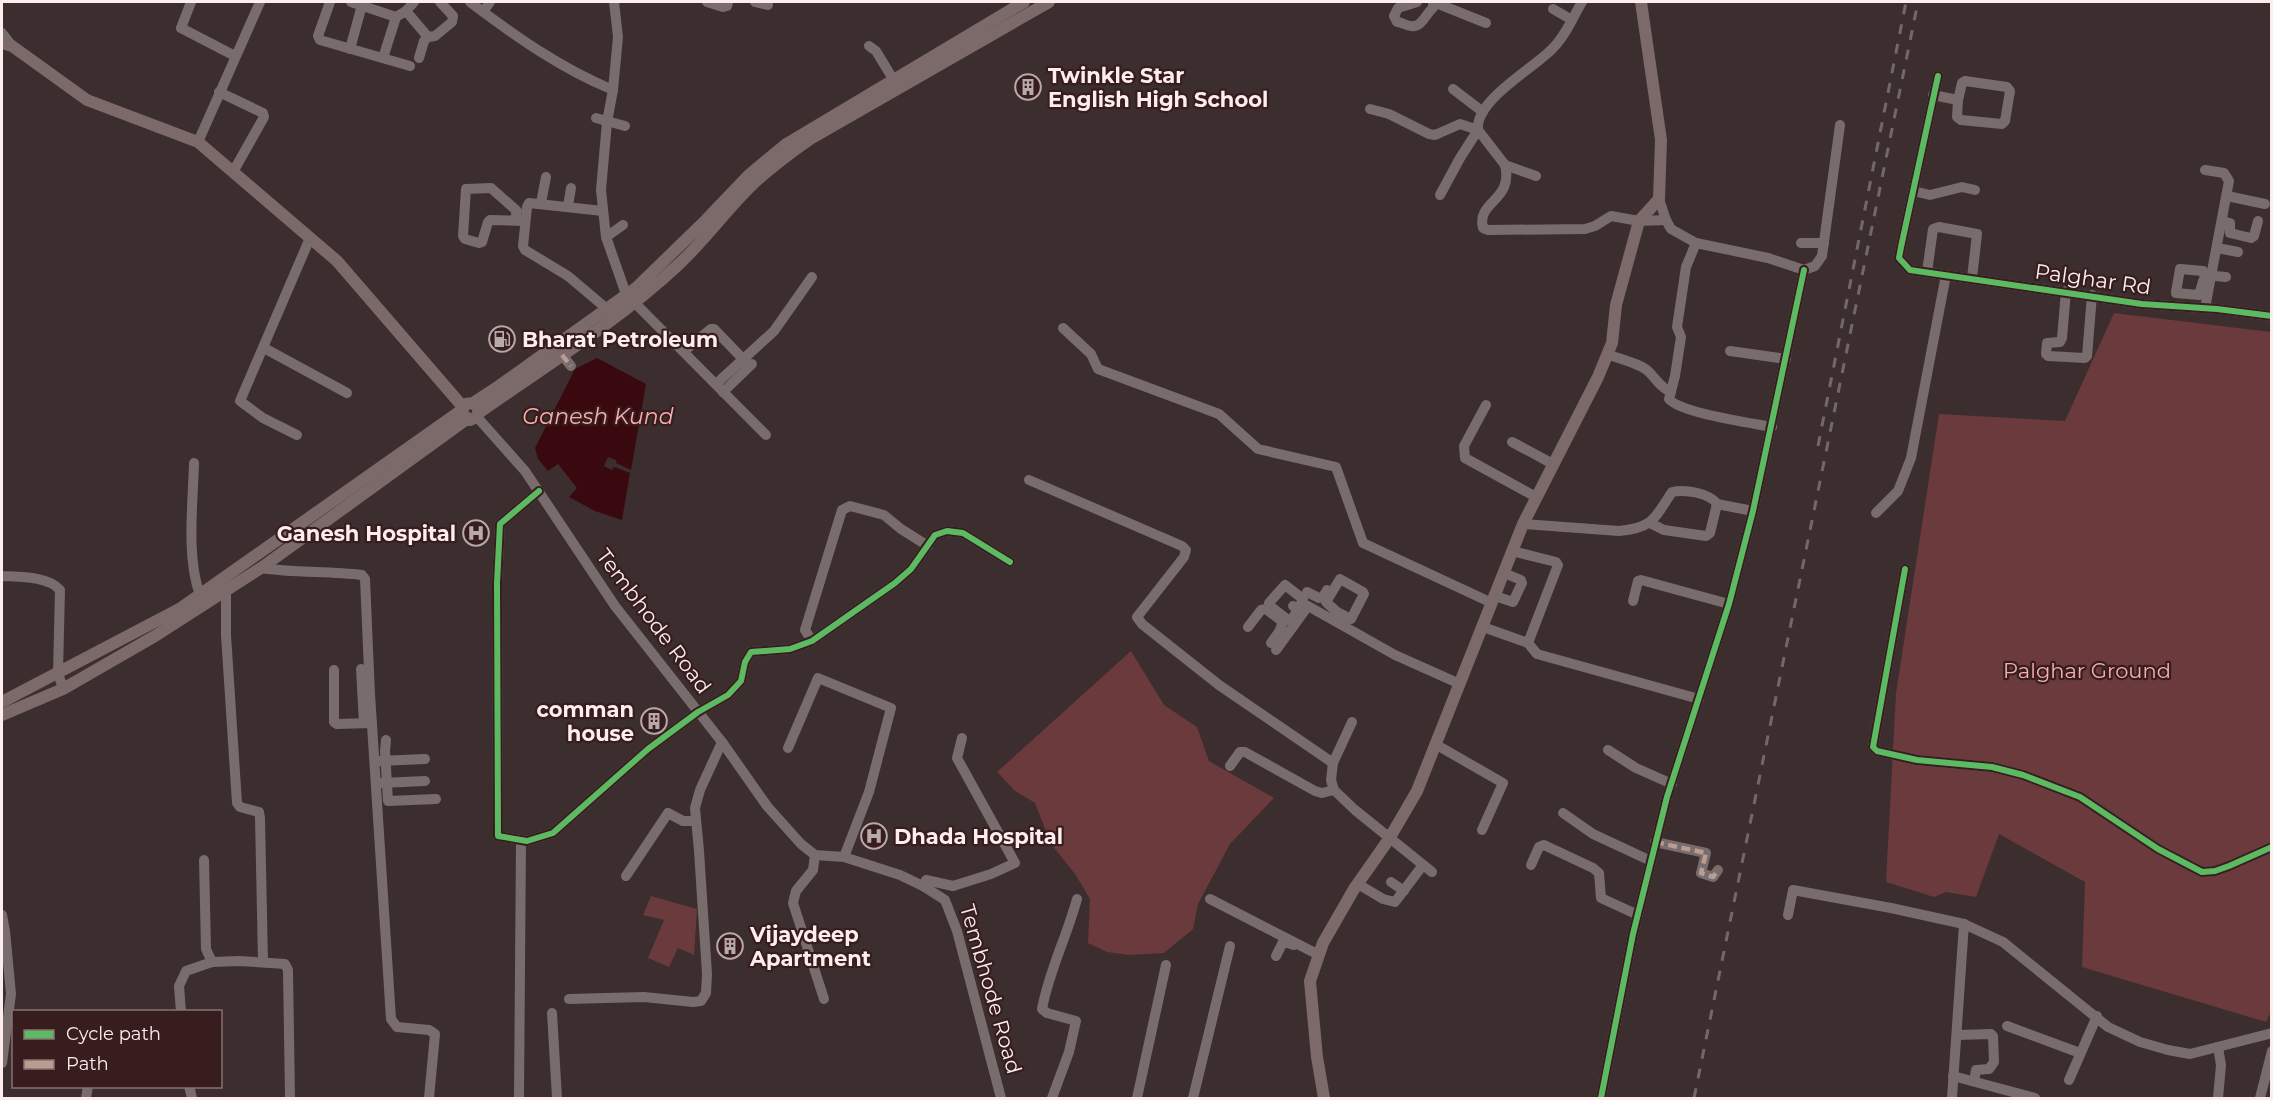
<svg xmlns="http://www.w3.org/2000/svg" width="2273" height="1100" font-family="Montserrat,sans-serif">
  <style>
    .green { fill: #6a3a3c }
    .water { fill: #39090f }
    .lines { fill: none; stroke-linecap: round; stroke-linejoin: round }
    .minor { stroke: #786c6c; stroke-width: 10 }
    .major { stroke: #7c6a6a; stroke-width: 12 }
    .rail { stroke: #736868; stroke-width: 3; stroke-dasharray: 10 10; stroke-linecap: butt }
    .quiet { stroke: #b99d93; stroke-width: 4.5; stroke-dasharray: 9 4.5; stroke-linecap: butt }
    .cycleway-casing { stroke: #371d1e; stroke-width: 10 }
    .cycleway { stroke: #5cba63; stroke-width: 6 }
    .labels { text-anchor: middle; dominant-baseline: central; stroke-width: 4.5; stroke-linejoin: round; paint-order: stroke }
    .poi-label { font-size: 21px; font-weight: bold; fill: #fdeeed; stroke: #371d1e; text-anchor: start }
    .street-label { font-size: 21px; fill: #fdeeed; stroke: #371d1e }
    .park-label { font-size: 21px; fill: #f8adae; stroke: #371d1e }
    .water-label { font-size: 22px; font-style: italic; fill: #f9aeae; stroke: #371d1e }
  </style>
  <rect width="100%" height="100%" fill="#3c2d2e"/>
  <g class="green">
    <path d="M2114,313L2271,332L2272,1009L2266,1022L2082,967L2085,882L1999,834L1976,897L1946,892L1934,897L1886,882L1896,693L1939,414L2065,421Z"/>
    <path d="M1131,651L1164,705L1197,727L1209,761L1274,798L1230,844L1198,904L1193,929L1164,953L1129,955L1107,952L1088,943L1090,899L1075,874L1051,844L1035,803L1015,791L997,772Z"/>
    <path d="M651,896L697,909L694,955L678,948L669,967L648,958L664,920L643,915Z"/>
  </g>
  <path class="water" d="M597,358L646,384L631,470L616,463V460L608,457L604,466L612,470L614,467L630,473L622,520L595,511L569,497L577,488L558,464L548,471L538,459L535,448L575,369Z"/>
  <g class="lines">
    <g class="minor">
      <path d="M191,2L181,28L235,56"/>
      <path d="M330,2L318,36L320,40L410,66"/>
      <path d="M351,2L396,17L406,11L414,2"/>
      <path d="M470,2C515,36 560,68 613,90"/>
      <path d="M614,2L618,37L613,90L607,122L601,190L606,237L626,294L766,435"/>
      <path d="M707,2L723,7L727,6L728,2"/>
      <path d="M755,2L768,5"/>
      <path d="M1417,2L1398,8L1394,16L1397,22C1402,22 1406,26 1411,26C1422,28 1426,13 1433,8V3L1436,2"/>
      <path d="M1438,2L1441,5L1486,23"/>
      <path d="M1582,2C1573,17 1565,37 1552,49C1533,69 1475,100 1478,130L1505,165C1514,201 1476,201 1483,228L1488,230L1585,229L1595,226L1611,216L1639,221L1666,220"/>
      <path d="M1553,9L1572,20"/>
      <path d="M406,11L428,37"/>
      <path d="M483,12L490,2"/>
      <path d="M2,33L12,46"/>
      <path d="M869,46L876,51L893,79"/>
      <path d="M350,49L362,5"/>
      <path d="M383,58L396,17"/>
      <path d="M419,58L424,41L428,37L435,36L452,22L453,16L440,2"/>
      <path d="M1938,76L1901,247L1899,258L1910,270L2142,304L2217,309L2272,316"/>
      <path d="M1453,89L1483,112"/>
      <path d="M219,92L263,113L264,117L233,172"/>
      <path d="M1933,95L1958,100L1962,83L1965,81L2007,87L2010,91L2005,121L2002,124L1961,120L1957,117L1958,100"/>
      <path d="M1370,109L1389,114L1429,134L1435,135L1460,124L1478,130L1460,158L1440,195"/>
      <path d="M596,118L625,126"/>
      <path d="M198,142L260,2"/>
      <path d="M1505,165L1536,176"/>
      <path d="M1913,191L1930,195L1962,187L1975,190"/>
      <path d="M2227,196L2265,204"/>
      <path d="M1659,199L1666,220L1671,229L1696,243L1768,258L1804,270"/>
      <path d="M541,203L546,177"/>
      <path d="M568,206L571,188"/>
      <path d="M603,211L529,203L527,207L523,246L525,250L568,276L607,309"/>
      <path d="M515,219L517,211L491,188L466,189L463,236L465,239L479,243L482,242L488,222L490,220L525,221"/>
      <path d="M2222,221L2230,223V233L2251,238L2254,236L2258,221"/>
      <path d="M606,237L623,225"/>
      <path d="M1696,243L1686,267L1677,327L1681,337L1675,376L1669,399C1680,413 1751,423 1772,427"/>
      <path d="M1801,243H1824"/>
      <path d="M2217,248L2238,252"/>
      <path d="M1804,270L1815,266L1822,256L1840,125"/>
      <path d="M1927,272L1933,229L1939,227L1977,234L1972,278"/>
      <path d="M2203,281L2199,295L2176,293V292L2180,269L2203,271L2204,275L2226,277"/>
      <path d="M2066,291L2062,338L2060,342L2047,343L2046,354L2048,356L2085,358L2087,356L2092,295"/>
      <path d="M2205,308L2229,181L2224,173L2205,170"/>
      <path d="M1063,328L1091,354L1098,369L1219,414L1258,449L1336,467L1363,543L1492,603"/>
      <path d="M264,348L347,393"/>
      <path d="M684,351L711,329H714L743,359"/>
      <path d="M1730,351L1786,359"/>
      <path d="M1607,354C1619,359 1640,363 1649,372C1657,380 1660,387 1671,392"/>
      <path d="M562,355L571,366"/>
      <path d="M716,384L774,331L812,277"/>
      <path d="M723,392L752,364"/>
      <path d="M1486,405L1464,446L1465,458L1536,497"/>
      <path d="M477,417L525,471L615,606L722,742L767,806L801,844L815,855L844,857L900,875L923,886L945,900L957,931L1001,1098"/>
      <path d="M297,435L263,418L240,401L310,238"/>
      <path d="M1512,442L1553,464"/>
      <path d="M194,463C193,503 186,557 200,595"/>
      <path d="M1029,480L1182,546L1186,550L1184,557L1137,617L1142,624L1219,685L1333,763"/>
      <path d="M539,491L500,524L497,583L498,836L527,841L553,833L648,749L698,712L728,695L741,681L745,662L751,652L790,649L812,641L895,583L911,569L935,535L947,531L963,533L1010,562"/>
      <path d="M1717,504L1753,511"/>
      <path d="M1876,513L1898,491L1911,458L1946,275"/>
      <path d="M1523,524L1619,531C1653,528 1654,519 1672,492C1685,489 1710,493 1717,504L1710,533L1706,536L1664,530L1650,523"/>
      <path d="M1512,551L1556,562L1558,565L1528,643"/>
      <path d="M261,568C294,573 328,571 362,575L365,579L370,694L391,1019L397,1027L429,1030L435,1034L429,1098"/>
      <path d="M1905,569L1873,747L1877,751L1917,760L1992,767L2023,775L2080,797L2158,849L2202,872L2215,871L2229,866L2272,847"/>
      <path d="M2,576C19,577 48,576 60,590L58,673L63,689"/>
      <path d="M226,583V635L237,803L240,807L259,812L260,818L263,962"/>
      <path d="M1307,592L1319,598L1323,597L1327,590"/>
      <path d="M1495,596L1513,602L1522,583L1521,580L1504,573"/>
      <path d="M1633,601L1638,581L1641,580L1729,604"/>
      <path d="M1293,606L1298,610L1303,599L1285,585L1269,603L1270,606L1288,620H1291L1298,610"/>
      <path d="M1332,619L1337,612L1351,619L1364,594L1363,592L1340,579L1326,602L1337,612"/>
      <path d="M1248,627L1261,610L1266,609L1283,622L1279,632"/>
      <path d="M1483,627L1528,643L1537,654L1699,699"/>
      <path d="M812,641L805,630L842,510L850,506L884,515L901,529L928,546"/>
      <path d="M1271,643L1279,632L1283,634"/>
      <path d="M1276,650L1308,606L1395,655L1460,684"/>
      <path d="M361,669L364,723"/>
      <path d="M334,670V722L337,724L372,723"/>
      <path d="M1352,722L1333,763L1331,780L1334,790L1355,810L1432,872"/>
      <path d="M386,740L385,751L388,801L436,799"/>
      <path d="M1435,744L1503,783L1482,830"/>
      <path d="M788,748L818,678L891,708L869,792L844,857"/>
      <path d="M1608,750L1636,768L1672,784"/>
      <path d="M379,761L425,759"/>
      <path d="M1230,766L1240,752H1245L1315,791L1322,793L1334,790"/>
      <path d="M381,783L425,781"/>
      <path d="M1563,813L1593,834L1651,861"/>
      <path d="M1655,842L1706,853L1701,873L1713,877L1718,870"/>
      <path d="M815,855L813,870L796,891L793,903L824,999"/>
      <path d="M204,860L206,949L212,962L239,961L285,964L288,970L290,1098"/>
      <path d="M1531,865L1539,847L1544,845L1593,868L1599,873L1601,898L1638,915"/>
      <path d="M626,876L668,813L683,821H695"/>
      <path d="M1391,882L1404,891"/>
      <path d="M1358,884L1383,899L1395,902L1423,865"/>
      <path d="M923,886L926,880L953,886L991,874L1015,863L957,758L962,738"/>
      <path d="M1210,899L1319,955"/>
      <path d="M2,915L5,931L11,994L2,1063"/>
      <path d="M1788,915L1793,890L1891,908L1964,924L1952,1098"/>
      <path d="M1964,924L2003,942L2108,1027L2140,1042L2168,1050L2190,1054L2272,1033"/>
      <path d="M1276,956L1283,942L1294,945"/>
      <path d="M569,999L644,997L693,1002L701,1001L706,993L707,974L699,851L695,808L700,790L722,742"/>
      <path d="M181,1012L179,986L186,971L212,962"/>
      <path d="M552,1013L557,1098"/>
      <path d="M2007,1026L2080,1053"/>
      <path d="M1957,1035L1991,1034L1993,1036L1994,1062L1989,1069L1976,1070L1974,1081"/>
      <path d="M2218,1047L2221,1065L2218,1098"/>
      <path d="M1953,1076L2035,1098"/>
      <path d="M2069,1080L2097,1016"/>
      <path d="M189,1086L192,1098"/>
      <path d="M86,1098L88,1086"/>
      <path d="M519,1098L521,840"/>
      <path d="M1052,1098L1069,1052L1076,1021L1047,1013L1042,1009C1049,971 1067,936 1077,899"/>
      <path d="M1137,1098L1166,965"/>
      <path d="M1193,1098L1230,946"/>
      <path d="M1601,1098L1633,934L1667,797L1729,604L1753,511L1804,270"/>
      <path d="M2260,1098L2272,1051"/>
    </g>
    <g class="major">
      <path d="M2,43L12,46L87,100L198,142L337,261L463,407"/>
      <path d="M473,403L479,408L477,417L470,420L463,415L462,410L466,404L473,403L499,386L636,288L705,221L750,174L785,145L1024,2"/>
      <path d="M480,412C547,365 618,321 678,265C705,240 726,210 753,184C771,167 790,153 810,139L1049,2"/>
      <path d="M2,702L181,608L462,410"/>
      <path d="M2,715L63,689L155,636L261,568L467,419"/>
      <path d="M1324,1098L1317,1057L1310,981L1323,943L1354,889L1389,839L1417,791L1523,524L1598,377L1612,343L1616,305L1639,221L1659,199L1661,140L1641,2"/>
    </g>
    <g class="rail">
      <path d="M1818,446L1906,2"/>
      <path d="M1694,1098L1918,2"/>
    </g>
    <g class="quiet">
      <path d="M562,355L571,366"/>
      <path d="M1655,842L1706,853L1701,873L1713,877L1718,870"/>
    </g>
    <g class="cycleway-casing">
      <g id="cycleway">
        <path d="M1938,76L1901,247L1899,258L1910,270L2142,304L2217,309L2272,316"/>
        <path d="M539,491L500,524L497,583L498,836L527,841L553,833L648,749L698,712L728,695L741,681L745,662L751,652L790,649L812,641L895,583L911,569L935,535L947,531L963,533L1010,562"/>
        <path d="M1905,569L1873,747L1877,751L1917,760L1992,767L2023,775L2080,797L2158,849L2202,872L2215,871L2229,866L2272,847"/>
        <path d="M1601,1098L1633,934L1667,797L1729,604L1753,511L1804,270"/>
      </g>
    </g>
    <use href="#cycleway" class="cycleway"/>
  </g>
  <defs>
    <g id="building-ring" transform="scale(1.35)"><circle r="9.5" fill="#371d1e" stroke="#b9aaaa" stroke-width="1.5"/><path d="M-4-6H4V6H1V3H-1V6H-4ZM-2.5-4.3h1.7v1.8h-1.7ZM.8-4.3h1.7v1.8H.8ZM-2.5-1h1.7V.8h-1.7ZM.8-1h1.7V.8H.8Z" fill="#b9aaaa"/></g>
    <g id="fuel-ring" transform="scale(1.35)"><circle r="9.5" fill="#371d1e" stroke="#b9aaaa" stroke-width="1.5"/><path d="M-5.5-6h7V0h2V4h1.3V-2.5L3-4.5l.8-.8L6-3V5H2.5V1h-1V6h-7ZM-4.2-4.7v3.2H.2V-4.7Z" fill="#b9aaaa"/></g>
    <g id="hospital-ring" transform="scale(1.35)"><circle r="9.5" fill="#371d1e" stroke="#b9aaaa" stroke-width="1.5"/><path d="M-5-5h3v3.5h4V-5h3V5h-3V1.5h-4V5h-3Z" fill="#b9aaaa"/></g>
  </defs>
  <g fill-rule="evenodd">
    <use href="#building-ring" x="1028" y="87"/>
    <use href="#fuel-ring" x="502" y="339"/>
    <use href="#hospital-ring" x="476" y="533"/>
    <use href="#building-ring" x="654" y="721"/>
    <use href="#hospital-ring" x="874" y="836"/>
    <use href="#building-ring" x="730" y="946"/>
  </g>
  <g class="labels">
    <g class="poi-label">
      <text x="1048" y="75">Twinkle Star<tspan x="1048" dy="24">English High School</tspan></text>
      <text x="522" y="339">Bharat Petroleum</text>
      <text x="456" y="533" text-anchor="end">Ganesh Hospital</text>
      <text x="634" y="709" text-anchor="end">comman<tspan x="634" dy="24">house</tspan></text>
      <text x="894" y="836">Dhada Hospital</text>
      <text x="750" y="934">Vijaydeep<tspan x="750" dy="24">Apartment</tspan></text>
    </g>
    <g class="street-label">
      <text transform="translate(2093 279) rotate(8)">Palghar Rd</text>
      <text transform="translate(654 621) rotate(53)">Tembhode Road</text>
      <text transform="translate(991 989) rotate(74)">Tembhode Road</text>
    </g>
    <g class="park-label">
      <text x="2087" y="670">Palghar Ground</text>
    </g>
    <g class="water-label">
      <text x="598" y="416">Ganesh Kund</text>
    </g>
  </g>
  <rect width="2273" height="1100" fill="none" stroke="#fdeeed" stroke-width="6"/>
  <rect x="12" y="1010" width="210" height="78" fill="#371d1e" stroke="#867171" stroke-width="1.5"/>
  <rect x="24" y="1030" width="30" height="9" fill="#5cba63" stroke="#867171" stroke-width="1.5"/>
  <text x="66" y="1040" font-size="18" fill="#fdeeed">Cycle path</text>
  <rect x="24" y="1060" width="30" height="9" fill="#b99d93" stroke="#867171" stroke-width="1.5"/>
  <text x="66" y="1070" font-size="18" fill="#fdeeed">Path</text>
</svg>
